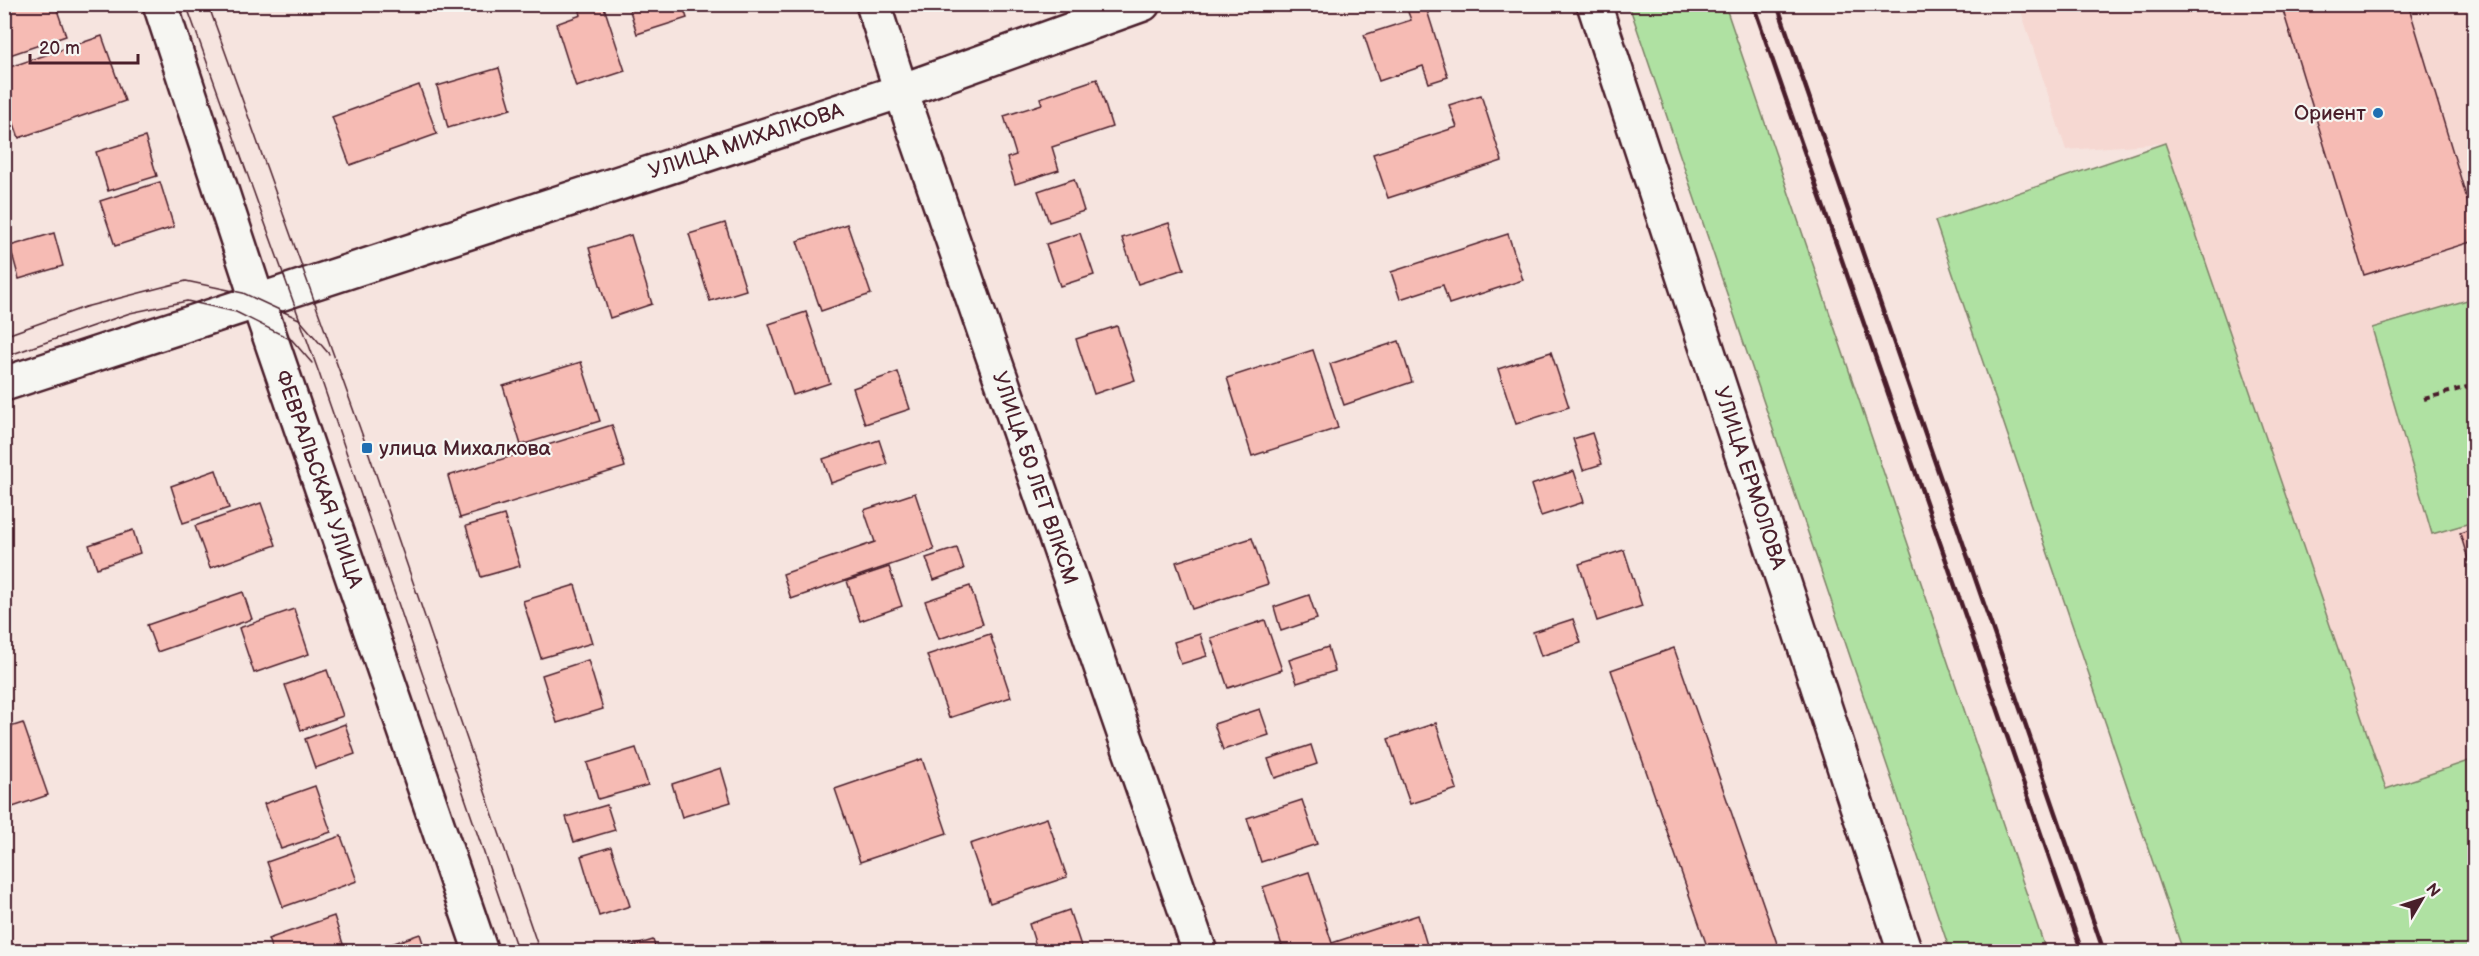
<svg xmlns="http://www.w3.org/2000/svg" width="2479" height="956" font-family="'Balsamiq Sans',sans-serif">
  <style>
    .built { fill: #f6d8d2 }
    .green { fill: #afe1a2; stroke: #7c8066; stroke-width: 1.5 }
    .building { fill: #f6bbb4; stroke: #4a1f2b; stroke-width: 1.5 }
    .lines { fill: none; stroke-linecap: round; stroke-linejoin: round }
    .minor-casing { stroke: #4a1f2b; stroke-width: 38 }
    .path { stroke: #4a1f2b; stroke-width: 4; stroke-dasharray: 6 4.5; stroke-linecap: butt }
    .minor { stroke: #f6f6f2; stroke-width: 33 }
    .tram { stroke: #4a1f2b; stroke-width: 1.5 }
    .rail { stroke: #4a1f2b; stroke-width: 4.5 }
    .poi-dot { fill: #1f6fb2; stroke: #f6f6f2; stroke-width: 2 }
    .labels { text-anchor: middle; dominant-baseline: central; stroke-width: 4.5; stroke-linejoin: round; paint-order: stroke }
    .poi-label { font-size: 21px; fill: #4a1f2b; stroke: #f6f6f2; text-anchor: end }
    .street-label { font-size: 21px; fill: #4a1f2b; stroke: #f6f6f2 }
  </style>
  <rect width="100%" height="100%" fill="#f6e4df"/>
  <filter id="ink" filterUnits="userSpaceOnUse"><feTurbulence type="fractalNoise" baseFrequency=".0167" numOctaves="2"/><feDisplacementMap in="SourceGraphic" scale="12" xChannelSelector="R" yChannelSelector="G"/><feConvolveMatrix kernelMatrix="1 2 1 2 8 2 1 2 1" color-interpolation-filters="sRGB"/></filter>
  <g filter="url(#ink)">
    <path class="built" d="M2019,5H2474V759L2386,789L2165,143L2066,150Z"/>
    <g class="green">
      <path d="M1629,5H1725L2046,951H1950Z"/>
      <path d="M2165,143L2386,789L2474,759V951H2183L1935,221Z"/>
      <path d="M2474,298V522L2432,534L2372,328Z"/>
    </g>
    <g class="building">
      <path d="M4,4H55L66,36L4,57Z"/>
      <path d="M578,4H603L625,71L576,87L556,24L581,15Z"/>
      <path d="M628,4H682L687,18L637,34Z"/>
      <path d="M1405,4H1425L1448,77L1429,83L1423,66L1379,81L1364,35L1411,20Z"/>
      <path d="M2281,4H2408L2474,222V241L2364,275Z"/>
      <path d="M102,36L125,101L19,138L4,95V69Z"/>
      <path d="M499,68L511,109L448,128L437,86Z"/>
      <path d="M1097,79L1112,127L1052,147L1059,170L1015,184L1007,158L1016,155L1004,116L1042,104L1040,98Z"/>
      <path d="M419,85L437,134L350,165L332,117Z"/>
      <path d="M1481,95L1502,161L1388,198L1373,154L1457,127L1449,105Z"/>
      <path d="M145,137L157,176L108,191L96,152Z"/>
      <path d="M1074,179L1084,211L1049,222L1038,191Z"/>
      <path d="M160,182L174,227L115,246L100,201Z"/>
      <path d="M725,223L746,290L710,301L689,234Z"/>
      <path d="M1169,223L1184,269L1138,284L1122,238Z"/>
      <path d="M847,224L871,294L821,311L797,241Z"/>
      <path d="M54,233L63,266L19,279L10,246Z"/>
      <path d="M1080,233L1094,275L1060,286L1046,244Z"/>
      <path d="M1508,234L1523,280L1449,304L1443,285L1400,299L1391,272Z"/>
      <path d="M631,235L652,304L610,318L589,248Z"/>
      <path d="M806,312L830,383L793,395L769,324Z"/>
      <path d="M1117,326L1135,380L1094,394L1076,339Z"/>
      <path d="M1399,341L1412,382L1344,405L1330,364Z"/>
      <path d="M1313,350L1338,428L1252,456L1227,378Z"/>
      <path d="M1551,352L1569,407L1516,424L1498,369Z"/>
      <path d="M581,362L600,421L521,445L503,386Z"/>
      <path d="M898,372L910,409L865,424L853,388Z"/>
      <path d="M612,425L625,467L460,518L448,476Z"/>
      <path d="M1592,433L1602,464L1583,470L1573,439Z"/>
      <path d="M879,440L887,464L831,483L823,459Z"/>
      <path d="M216,470L229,508L183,523L171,486Z"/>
      <path d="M1574,471L1584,502L1541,516L1531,485Z"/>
      <path d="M915,493L934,550L791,599L783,574L875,542L864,510Z"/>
      <path d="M261,503L276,545L210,568L195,526Z"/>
      <path d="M504,515L520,566L481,577L466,526Z"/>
      <path d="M2474,528V579L2460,533Z"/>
      <path d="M133,530L140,553L97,568L89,545Z"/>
      <path d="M1252,538L1268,584L1192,609L1176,562Z"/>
      <path d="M957,548L964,569L934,580L926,558Z"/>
      <path d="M1624,550L1642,606L1597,621L1579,564Z"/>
      <path d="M889,567L902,606L860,621L847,581Z"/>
      <path d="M575,585L592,643L541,658L523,601Z"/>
      <path d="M970,586L983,624L939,639L925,601Z"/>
      <path d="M243,592L252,619L157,652L147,625Z"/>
      <path d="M1309,595L1317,619L1281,631L1274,607Z"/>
      <path d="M294,609L309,654L254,673L239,628Z"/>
      <path d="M1573,619L1581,643L1541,656L1533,632Z"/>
      <path d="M1265,620L1282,670L1228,688L1211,638Z"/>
      <path d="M990,634L1011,697L949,718L927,655Z"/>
      <path d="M1200,634L1207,656L1181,664L1174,642Z"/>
      <path d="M1328,647L1335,671L1297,683L1289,660Z"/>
      <path d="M1674,648L1780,952H1709L1611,670Z"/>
      <path d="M588,660L603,709L557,723L542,675Z"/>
      <path d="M327,670L343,716L301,730L285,685Z"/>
      <path d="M1260,709L1269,735L1223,750L1214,724Z"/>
      <path d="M23,723L48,795L4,810V729Z"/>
      <path d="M1436,723L1457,789L1410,804L1388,739Z"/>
      <path d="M345,724L355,754L315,768L305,739Z"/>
      <path d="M1311,745L1317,764L1275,778L1268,759Z"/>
      <path d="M636,748L648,785L598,799L587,763Z"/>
      <path d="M922,759L947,833L860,862L835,789Z"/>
      <path d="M721,768L731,802L682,817L672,784Z"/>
      <path d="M315,786L331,832L281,849L264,804Z"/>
      <path d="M1302,800L1317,844L1261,862L1247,818Z"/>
      <path d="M607,805L615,830L574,842L566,817Z"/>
      <path d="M1047,818L1067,877L990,903L970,844Z"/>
      <path d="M341,836L357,881L283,907L267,862Z"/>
      <path d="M611,847L630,906L599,916L581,856Z"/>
      <path d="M1309,872L1332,943L1418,915L1429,952H1284L1263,887Z"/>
      <path d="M1069,910L1083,952H1038L1029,924Z"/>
      <path d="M334,916L344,947L332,952H273L268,939Z"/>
      <path d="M420,934L426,952H378L377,949Z"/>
      <path d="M653,940L657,952H614Z"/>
    </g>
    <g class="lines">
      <g class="minor-casing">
        <g id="minor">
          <path d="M160,4L257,299L481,952"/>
          <path d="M873,4L901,91L1200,952"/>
          <path d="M1594,4L1905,952"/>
          <path d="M4,384L901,91L1143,4"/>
        </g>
      </g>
      <path class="path" d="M2424,399L2474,385"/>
      <use href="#minor" class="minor"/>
      <g class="tram">
        <path d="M186,4L319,373L518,952"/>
        <path d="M208,4L367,448L540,952"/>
        <path d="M4,336L85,307L186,281L243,293L299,319L329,354"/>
        <path d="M4,357L130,313L187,301L236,312L292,340L312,363"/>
      </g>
      <g class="rail">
        <path d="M1753,4L2082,952"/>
        <path d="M1777,4L2104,952"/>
      </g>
    </g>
  </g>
  <g class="poi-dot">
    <circle cx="2378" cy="113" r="6"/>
    <rect x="361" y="442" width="12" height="12" rx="3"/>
  </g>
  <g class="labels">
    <g class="poi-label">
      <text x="2366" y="113">Ориент</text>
      <text x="379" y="448" text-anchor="start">улица Михалкова</text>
    </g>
    <g class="street-label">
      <text transform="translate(746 141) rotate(-18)">УЛИЦА МИХАЛКОВА</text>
      <text transform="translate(1035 478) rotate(71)">УЛИЦА 50 ЛЕТ ВЛКСМ</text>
      <text transform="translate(1750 478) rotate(72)">УЛИЦА ЕРМОЛОВА</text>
      <text transform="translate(319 479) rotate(71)">ФЕВРАЛЬСКАЯ УЛИЦА</text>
    </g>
  </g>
  <rect width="2479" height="956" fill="none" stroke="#f6f6f2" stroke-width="24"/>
  <rect x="12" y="12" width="2455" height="932" fill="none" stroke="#4a1f2b" stroke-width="2" filter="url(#ink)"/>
  <g transform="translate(2422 899) rotate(51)" stroke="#f6f6f2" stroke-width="4.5" paint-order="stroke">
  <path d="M0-4.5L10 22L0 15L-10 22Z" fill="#4a1f2b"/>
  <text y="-9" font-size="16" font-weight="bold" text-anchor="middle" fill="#4a1f2b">N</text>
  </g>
  <path d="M30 54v9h108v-9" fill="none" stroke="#4a1f2b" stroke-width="3"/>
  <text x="39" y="54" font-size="18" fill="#4a1f2b" stroke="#f6f6f2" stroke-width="4.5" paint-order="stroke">20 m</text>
</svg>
